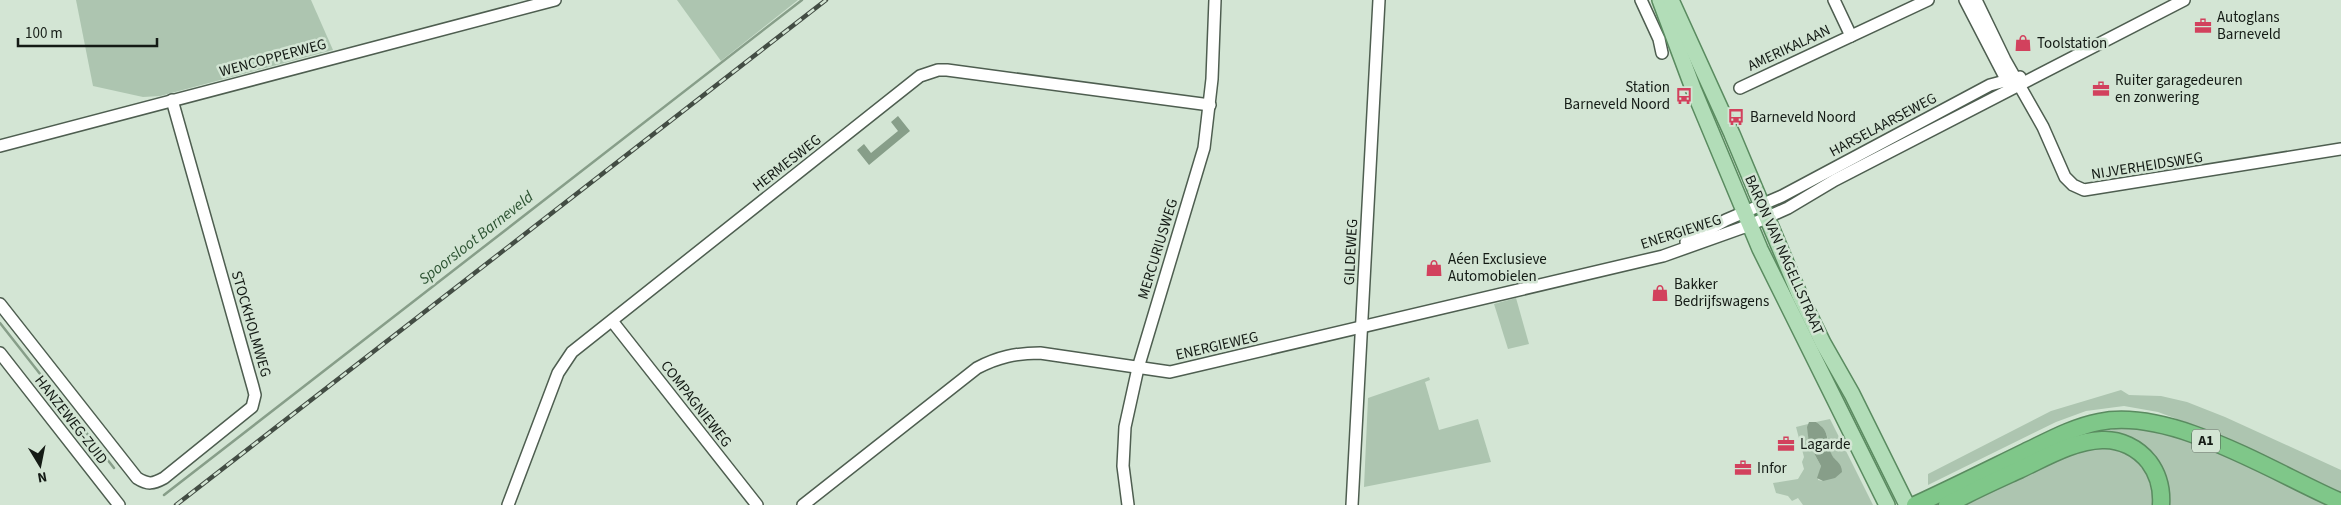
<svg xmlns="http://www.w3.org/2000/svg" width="2341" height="505" font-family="'Source Sans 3',sans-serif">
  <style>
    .green { fill: #adc5b0 }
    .water { fill: #879e89 }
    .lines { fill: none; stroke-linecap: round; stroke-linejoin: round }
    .stream { stroke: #879e89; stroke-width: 2.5 }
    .minor-casing { stroke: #4e5e50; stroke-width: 14 }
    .major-casing { stroke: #5a8b60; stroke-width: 18 }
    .highway-casing { stroke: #5a8b60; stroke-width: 19 }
    .minor { stroke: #fff; stroke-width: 11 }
    .major { stroke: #b2ddb8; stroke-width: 15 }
    .highway { stroke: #7fc789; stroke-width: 16 }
    .rail-casing { stroke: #434d44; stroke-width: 4.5 }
    .rail { stroke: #d3e5d4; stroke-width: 2.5; stroke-dasharray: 8; stroke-linecap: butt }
    .labels { text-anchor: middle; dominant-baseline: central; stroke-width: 5; stroke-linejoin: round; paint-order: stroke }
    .shield { fill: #d3e5d4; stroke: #4d584e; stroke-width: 1 }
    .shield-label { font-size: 14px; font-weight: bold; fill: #141b15 }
    .poi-label { font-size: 15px; fill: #141b15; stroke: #d3e5d4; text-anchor: start }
    .street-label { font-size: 15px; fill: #141b15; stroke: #d3e5d4 }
    .water-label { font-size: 16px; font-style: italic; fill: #2b5231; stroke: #d3e5d4 }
  </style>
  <rect width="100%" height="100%" fill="#d3e5d4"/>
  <g class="green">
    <path d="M76,0H311L333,50L160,96L143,97L93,86Z"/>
    <path d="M677,0H798L721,61Z"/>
    <path d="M1516,298L1529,344L1508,349L1494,304Z"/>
    <path d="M1429,377L1430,380L1425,382L1439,430L1478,419L1491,462L1364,487L1368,398Z"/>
    <path d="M2121,390L2129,395L2161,396L2187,402L2225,417L2341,470V494L2185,422L2158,412L2124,406L2086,411L2056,422L1928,485V474L2051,411Z"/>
    <path d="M1830,419L1873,505H1803L1798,498L1792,501L1788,496L1776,493L1773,483L1798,479L1804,469L1802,462L1804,457L1796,427L1808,424L1809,444L1821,466L1818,480L1823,481L1834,458C1824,447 1834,434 1816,422Z"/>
    <path d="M2128,426C2192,429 2278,478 2337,505H2167L2159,469L2092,434Z"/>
    <path d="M2100,446C2136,453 2151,468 2153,505H1962L2075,452Z"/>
  </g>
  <g class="water">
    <path d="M898,116L910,131L869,165L857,150L864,144L871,153L898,131L891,122Z"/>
    <path d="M1809,422H1816C1831,432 1825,439 1831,453C1834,461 1842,462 1842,472L1835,478L1823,481L1817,478L1821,466L1809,444L1807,427Z"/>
  </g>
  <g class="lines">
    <g class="stream">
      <path d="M0,323L114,468"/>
      <path d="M164,495L802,0"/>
    </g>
    <g class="minor-casing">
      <g id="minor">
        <path d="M1641,0L1659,39L1662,53"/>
        <path d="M1834,0L1851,36"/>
        <path d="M1965,0L2009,85"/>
        <path d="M1976,0L2005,60L2043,127L2065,177L2073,185L2084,190L2341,149"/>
        <path d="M1740,88L1928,0"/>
        <path d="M0,146L555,0"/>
        <path d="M1686,242L1726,220L1782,196L1990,85L2020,77"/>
        <path d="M0,304L137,478C148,485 153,484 164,478L252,407L255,395L253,387L172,100"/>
        <path d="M612,321L757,505"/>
        <path d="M0,353L119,505"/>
        <path d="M508,505L558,373L572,352L920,76L938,70H947L1210,105"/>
        <path d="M803,505L977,368C998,357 1016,353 1040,353L1170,372L1663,256L1750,225L1788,208L1835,180L2184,0"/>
        <path d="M1128,505L1123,466L1125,427L1138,368L1204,148L1212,79L1215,0"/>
        <path d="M1352,505L1379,0"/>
      </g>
    </g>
    <g class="major-casing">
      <g id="major">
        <path d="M1660,0L1694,91L1760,249L1887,505"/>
        <path d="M1671,0L1732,134L1800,296L1823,343L1852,394L1907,505"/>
      </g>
    </g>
    <g class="highway-casing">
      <g id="highway">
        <path d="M1915,505C1952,488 1988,470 2025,452C2048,441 2073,427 2099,422C2172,407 2274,473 2341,502"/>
        <path d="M1947,505C1970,492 1995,481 2019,470C2045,458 2073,441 2102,440C2120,439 2138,448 2149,462C2158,474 2162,490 2161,505"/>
      </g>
    </g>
    <use href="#minor" class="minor"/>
    <use href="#major" class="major"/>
    <use href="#highway" class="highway"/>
    <g class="rail-casing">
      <path id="rail" d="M176,505L826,0"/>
    </g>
    <use href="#rail" class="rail"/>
  </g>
  <defs>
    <g id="office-bare" transform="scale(1.35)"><path d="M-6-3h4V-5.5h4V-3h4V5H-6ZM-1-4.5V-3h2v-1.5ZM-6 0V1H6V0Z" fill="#d2415d" stroke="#d3e5d4" stroke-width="2.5" paint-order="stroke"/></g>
    <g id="shop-bare" transform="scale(1.35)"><path d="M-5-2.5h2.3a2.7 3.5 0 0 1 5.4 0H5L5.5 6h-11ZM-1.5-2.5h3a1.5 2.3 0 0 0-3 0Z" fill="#d2415d" stroke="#d3e5d4" stroke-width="2.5" paint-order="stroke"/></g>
    <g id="bus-bare" transform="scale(1.35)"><path d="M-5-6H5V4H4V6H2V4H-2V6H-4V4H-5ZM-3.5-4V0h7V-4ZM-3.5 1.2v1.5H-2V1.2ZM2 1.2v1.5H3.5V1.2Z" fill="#d2415d" stroke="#d3e5d4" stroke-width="2.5" paint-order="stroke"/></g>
  </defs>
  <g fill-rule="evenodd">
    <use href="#office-bare" x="2203" y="26"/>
    <use href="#shop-bare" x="2023" y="43"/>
    <use href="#office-bare" x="2101" y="89"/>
    <use href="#bus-bare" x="1684" y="96"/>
    <use href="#bus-bare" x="1736" y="117"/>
    <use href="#shop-bare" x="1434" y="268"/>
    <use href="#shop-bare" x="1660" y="293"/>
    <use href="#office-bare" x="1786" y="444"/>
    <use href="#office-bare" x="1743" y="468"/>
  </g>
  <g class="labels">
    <rect class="shield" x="2192" y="429.5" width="28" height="23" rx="4"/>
    <g class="shield-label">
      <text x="2206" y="441">A1</text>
    </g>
    <g class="poi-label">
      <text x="2217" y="17">Autoglans<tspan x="2217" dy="17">Barneveld</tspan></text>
      <text x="2037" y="43">Toolstation</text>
      <text x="2115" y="80">Ruiter garagedeuren<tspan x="2115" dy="17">en zonwering</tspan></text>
      <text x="1670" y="87" text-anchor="end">Station<tspan x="1670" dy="17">Barneveld Noord</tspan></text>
      <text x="1750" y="117">Barneveld Noord</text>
      <text x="1448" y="259">Aéen Exclusieve<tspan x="1448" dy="17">Automobielen</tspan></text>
      <text x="1674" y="284">Bakker<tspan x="1674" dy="17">Bedrijfswagens</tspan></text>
      <text x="1800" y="444">Lagarde</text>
      <text x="1757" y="468">Infor</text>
    </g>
    <g class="street-label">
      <text transform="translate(1789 48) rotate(-25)">AMERIKALAAN</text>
      <text transform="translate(273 58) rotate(-15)">WENCOPPERWEG</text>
      <text transform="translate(1883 125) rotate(-28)">HARSELAARSEWEG</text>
      <text transform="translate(787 163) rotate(-38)">HERMESWEG</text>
      <text transform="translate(2147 166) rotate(-9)">NIJVERHEIDSWEG</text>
      <text transform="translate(1681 232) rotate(-18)">ENERGIEWEG</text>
      <text transform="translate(1158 249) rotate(-73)">MERCURIUSWEG</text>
      <text transform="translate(1351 252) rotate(-87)">GILDEWEG</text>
      <text transform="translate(1784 255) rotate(66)">BARON VAN NAGELLSTRAAT</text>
      <text transform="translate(251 324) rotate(74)">STOCKHOLMWEG</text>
      <text transform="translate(1217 346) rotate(-13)">ENERGIEWEG</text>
      <text transform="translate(696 404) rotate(52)">COMPAGNIEWEG</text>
      <text transform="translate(71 420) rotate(52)">HANZEWEG-ZUID</text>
    </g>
    <g class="water-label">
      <text transform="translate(476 238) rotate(-38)">Spoorsloot Barneveld</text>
    </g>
  </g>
  <g transform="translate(40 465) rotate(170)" stroke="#d3e5d4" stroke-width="4" paint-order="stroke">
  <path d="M0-4L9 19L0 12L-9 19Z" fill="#141b15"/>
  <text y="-8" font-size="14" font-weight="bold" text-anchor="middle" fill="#141b15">N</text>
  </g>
  <path d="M18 38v8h139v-8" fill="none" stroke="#141b15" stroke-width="2.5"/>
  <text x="25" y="38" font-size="15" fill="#141b15" stroke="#d3e5d4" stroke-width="4" paint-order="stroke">100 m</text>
</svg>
